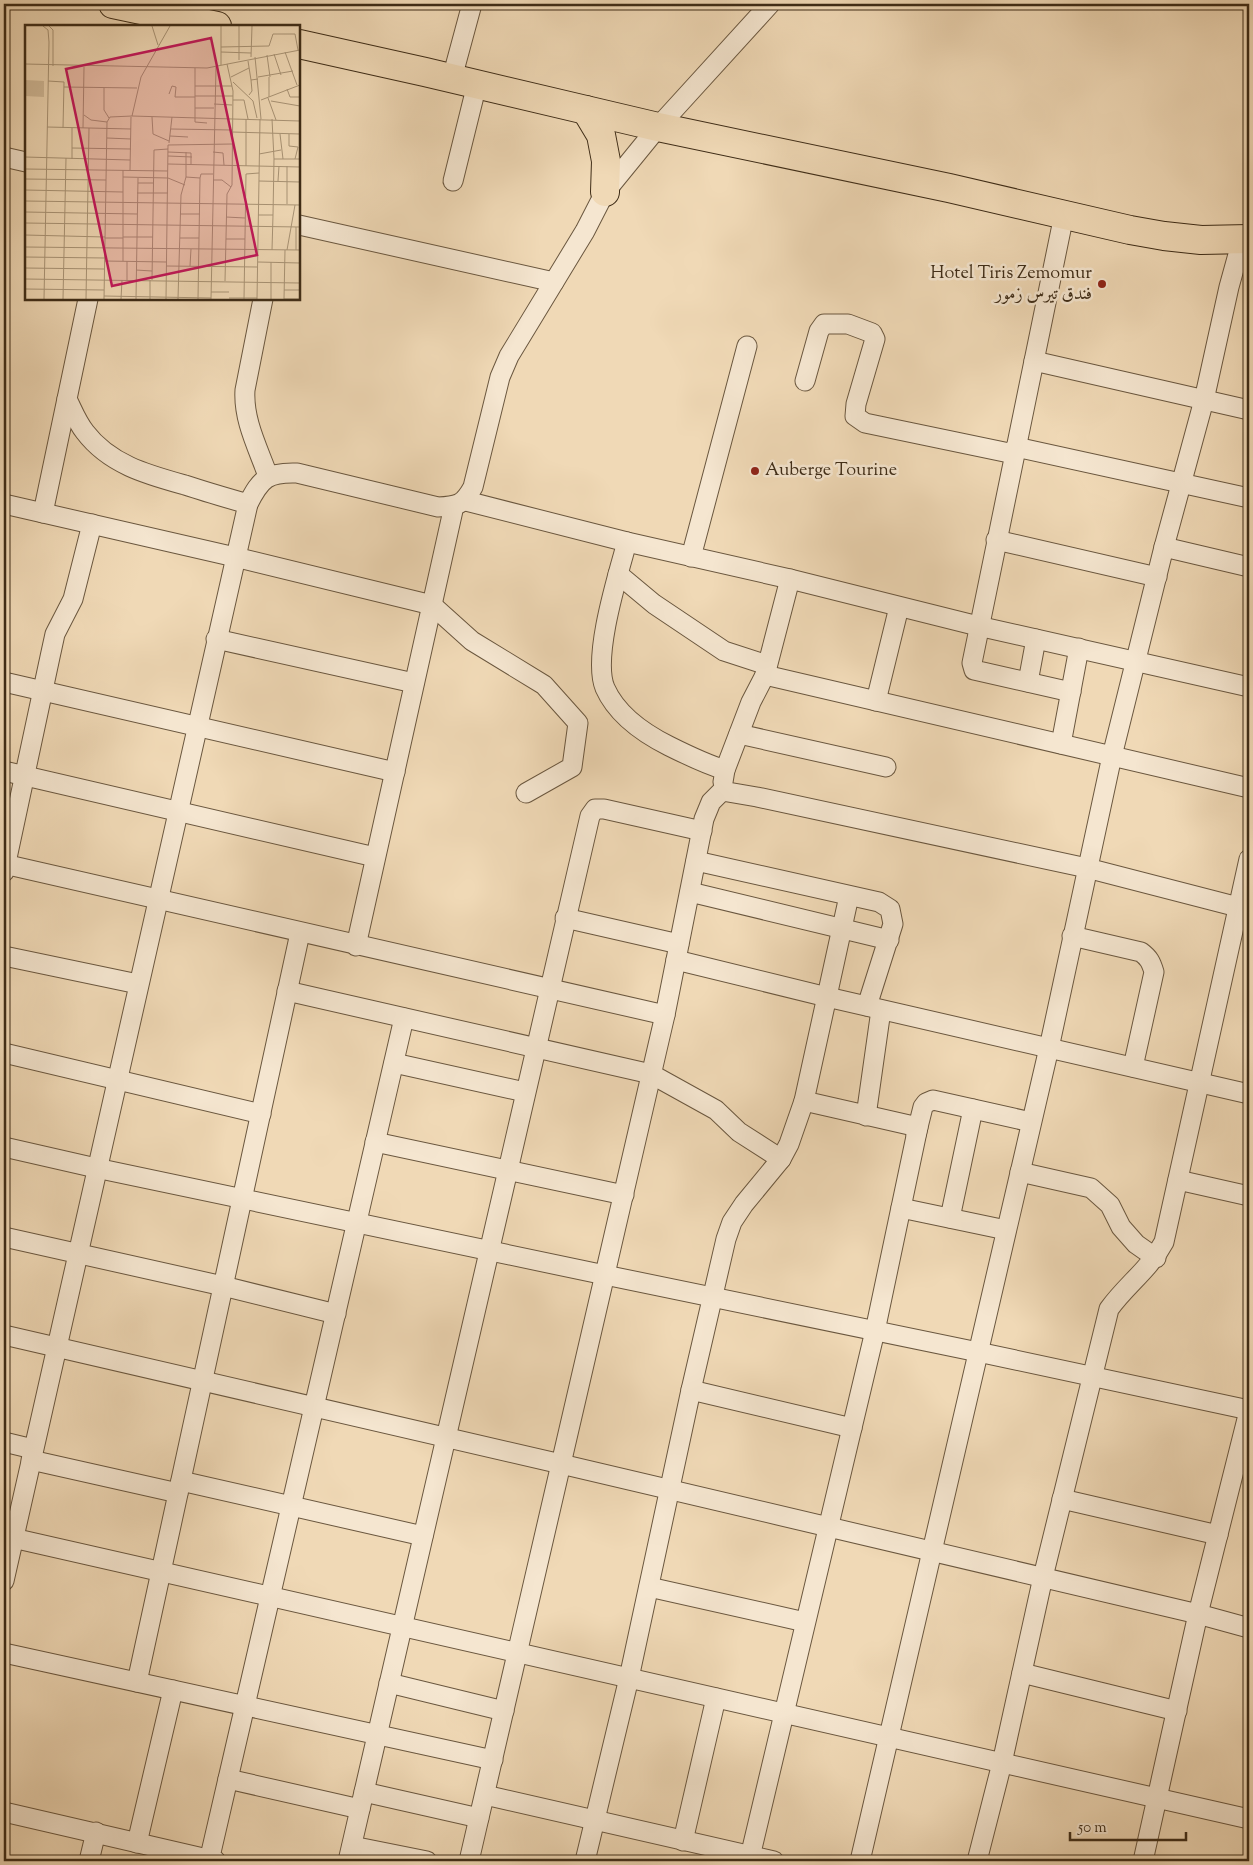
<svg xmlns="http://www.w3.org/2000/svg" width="1253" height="1865" font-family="'Sorts Mill Goudy',Amiri,serif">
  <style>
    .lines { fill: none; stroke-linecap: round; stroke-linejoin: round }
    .minor-casing { stroke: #6a573f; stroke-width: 21 }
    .highway-casing { stroke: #3e2c17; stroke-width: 30 }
    .minor { stroke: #f5e6d0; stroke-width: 19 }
    .highway { stroke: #f0d9b6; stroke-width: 28 }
    .poi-dot { fill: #8f2418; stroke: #f5e6d0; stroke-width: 2 }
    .labels { text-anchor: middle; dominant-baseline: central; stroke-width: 5; stroke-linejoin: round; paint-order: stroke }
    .poi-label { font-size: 18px; fill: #3e2c17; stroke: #f5e6d0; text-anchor: end }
    .inset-road { fill: none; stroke: #a99476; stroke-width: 1 }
    .view { fill: #c2185b; fill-opacity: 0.15; stroke: #c2185b; stroke-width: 2.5 }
    .inset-edge { fill: none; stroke: #3e2c17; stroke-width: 2.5 }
  </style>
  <rect width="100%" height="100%" fill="#f0d9b6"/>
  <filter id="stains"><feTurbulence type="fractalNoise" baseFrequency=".004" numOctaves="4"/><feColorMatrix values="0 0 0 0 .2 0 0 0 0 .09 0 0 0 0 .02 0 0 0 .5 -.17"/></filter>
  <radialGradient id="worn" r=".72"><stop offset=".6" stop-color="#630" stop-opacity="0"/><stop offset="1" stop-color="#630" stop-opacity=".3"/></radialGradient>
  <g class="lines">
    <g class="minor-casing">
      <g id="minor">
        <path d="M452,78L472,4"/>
        <path d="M4,157L26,162"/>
        <path d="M453,181L477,84"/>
        <path d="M1064,215L972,663L974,670L1071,692"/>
        <path d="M299,225L554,282"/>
        <path d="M263,299L245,390C243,420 258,448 268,476"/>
        <path d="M1034,361L1249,410"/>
        <path d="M805,381L819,331L824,324H848L872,333L875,339L856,404L855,416L865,423L1014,454"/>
        <path d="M67,399C73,411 77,422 85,432C110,465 149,475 185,485C206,492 227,498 248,504"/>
        <path d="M1016,447L1249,498"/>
        <path d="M466,501L627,542L790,579L978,626L1249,687"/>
        <path d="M4,504L235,557L432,605L472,641L544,685L578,723L572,767L526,793"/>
        <path d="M43,513L88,299"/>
        <path d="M996,540L1157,577"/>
        <path d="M627,542C618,575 592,657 605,688C617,715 643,733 669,746C687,755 705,764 725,770"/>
        <path d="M1164,547L1249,567"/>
        <path d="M691,557L747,346"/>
        <path d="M618,574L654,604L724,651L767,665"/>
        <path d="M216,639L414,683"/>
        <path d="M765,675L1249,788"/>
        <path d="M4,682L395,772"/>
        <path d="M1028,682L1036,639"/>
        <path d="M876,701L899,607"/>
        <path d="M739,734L886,767"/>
        <path d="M1061,744L1079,648"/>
        <path d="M4,771L375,857"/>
        <path d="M723,782L725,770L751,702L765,675L790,579"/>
        <path d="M696,861L879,902L890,909L893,924L867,1006"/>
        <path d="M4,864L665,1015"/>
        <path d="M4,872L50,657L55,634L73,599L92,524"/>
        <path d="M690,892L889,940"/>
        <path d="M565,918L679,944"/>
        <path d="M1072,936L1141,952C1149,958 1151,962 1154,972L1133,1067"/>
        <path d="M356,946L454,506"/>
        <path d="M4,956L138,984"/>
        <path d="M676,960L827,997L1249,1094"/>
        <path d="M287,991L651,1074L716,1110L739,1132L781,1159"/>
        <path d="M4,1053L261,1114"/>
        <path d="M394,1063L525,1092"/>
        <path d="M866,1116L881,1010"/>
        <path d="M916,1135L923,1107L926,1103L933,1100L1031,1122"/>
        <path d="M375,1142L624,1195"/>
        <path d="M4,1147L96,1168L605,1275L978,1352L1249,1410"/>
        <path d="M1020,1172L1091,1188L1110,1205L1121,1227L1136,1244L1156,1258"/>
        <path d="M1178,1180L1249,1196"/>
        <path d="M901,1208L1006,1230"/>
        <path d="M950,1218L973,1109"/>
        <path d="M4,1237L223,1286L336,1314"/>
        <path d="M4,1335L561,1464L1198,1614L1249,1628"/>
        <path d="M691,1390L852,1428"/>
        <path d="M4,1442L33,1449"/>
        <path d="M31,1460L178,1493"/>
        <path d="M181,1481L423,1536"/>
        <path d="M1062,1499L1218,1535"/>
        <path d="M4,1536L1249,1819"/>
        <path d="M4,1581L248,504C261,478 268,472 297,473L438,507C458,506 463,505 473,487L500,377L509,356L585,231L605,192L658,127L770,4"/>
        <path d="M649,1587L805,1622"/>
        <path d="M4,1653L493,1760"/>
        <path d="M1022,1673L1177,1711"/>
        <path d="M137,1682L300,933"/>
        <path d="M389,1683L504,1711"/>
        <path d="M228,1779L360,1809"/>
        <path d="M364,1792L479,1818"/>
        <path d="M485,1795L774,1861"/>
        <path d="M4,1812L216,1861"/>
        <path d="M683,1841L716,1698"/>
        <path d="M137,1843L173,1690"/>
        <path d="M352,1846L427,1861"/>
        <path d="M89,1861L96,1832"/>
        <path d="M209,1861L404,1018"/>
        <path d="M348,1861L590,816L595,809H604L702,831"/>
        <path d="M469,1861L665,1015L704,819L711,802L722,791L757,797L1087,868L1238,907"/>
        <path d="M585,1861L629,1678L691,1390L726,1239L732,1222L744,1204L781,1159L789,1144L804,1101"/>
        <path d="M749,1861L875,1331L918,1127L804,1101L849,896"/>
        <path d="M860,1861L1049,1048L1112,756L1164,547L1204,400L1229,287L1242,240"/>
        <path d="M977,1861L1002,1763L1043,1577L1109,1309C1127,1284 1149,1270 1164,1242L1249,859"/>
        <path d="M1143,1861L1198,1614L1249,1411"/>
      </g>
    </g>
    <g class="highway-casing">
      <g id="highway">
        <path d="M113,4L217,26"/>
        <path d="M299,44L425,72L658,127L949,188L1130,230L1164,236L1201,240L1249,239"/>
        <path d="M586,110L601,135L606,161L605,192"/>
      </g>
    </g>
    <use href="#minor" class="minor"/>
    <use href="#highway" class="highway"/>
  </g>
  <g class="poi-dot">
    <circle cx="1102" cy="284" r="5"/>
    <circle cx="755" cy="471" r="5"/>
  </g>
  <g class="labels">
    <g class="poi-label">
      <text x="1092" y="274">Hotel Tiris Zemomur<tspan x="1092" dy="21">فندق تيرس زمور</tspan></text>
      <text x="765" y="471" text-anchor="start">Auberge Tourine</text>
    </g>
  </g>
  <g transform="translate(25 25)">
    <rect width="275" height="275" fill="#f0d9b6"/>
    <path d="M0,55L19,56V72L0,71Z" fill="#d2bc9b"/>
    <path class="inset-road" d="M18,1L23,5L24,17L19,274M24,1L28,5V41M127,1L133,20M196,22L244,21L248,9H270L273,25M196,27L226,28M260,27L272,60M249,29L256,50M242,30L245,52M226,32L227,1M230,32L236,94M214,35V1M223,36L226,55L233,54M0,39L182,43L275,25M196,40V1M170,43V97L182,98M206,52L224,43M233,52L268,46M244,52V72M23,56L39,57L38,103M208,57L228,76L232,93M170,61H207M39,62L112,63M79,63V85L84,93M262,64L265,72H275M144,69L147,61L151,62L150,72H170M224,70L227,66L226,55M170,71H208M243,73L251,95M208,75H219L223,94M236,75L275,60M246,76L275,81M189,79L207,80M170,83H189M59,90L66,95L82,97M107,91L275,96M127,92L128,109L144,116M221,94V141M247,94L249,134H275M22,102L106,104M58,103L59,42M146,104L207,105M207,107L275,109M255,109L258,134M264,109V121L273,122L270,134M145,111L163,112M82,113L106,114M144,118L147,92M47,123L106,124M143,127L166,128V140M161,127V152L175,153L173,274M188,127L198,128L199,140M234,129L256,125M143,131L167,132M0,132L105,135M47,134V103M143,139L275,142M0,144L143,146M105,145L106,92M98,152L143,153L160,160M175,153L176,149H188M0,154L81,155M188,155H197L206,162M234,156L275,157M253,156L254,141M113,158H129M0,165L98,167M112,168H143M0,176L275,180M262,179V141M0,187L112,189M155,189H175M233,190H248L247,225M248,190L249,134M201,192L220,193M0,198L275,202M0,210L80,212M98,212H128M80,213H98M155,213H174M201,214H220M0,222L275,225M262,225L270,180M271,225V202M0,232L80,233M80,236L141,237M98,236V145M233,237L275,238M246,237V274M141,241L232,242M165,241L166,224M0,243L79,244M111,245L127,246M0,254L275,258M102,255V236M127,255L129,125L143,124M200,256L202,169L207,160L208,66L202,39M0,264L79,265M259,265H275M186,267H204M79,271L186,273M204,273H232M38,274L41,133M61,274L64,103M79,274L82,97L85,92L107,91L116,52L145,1M96,274L97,255M111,274L113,153M125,274V255M141,274L143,120L207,119M153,274L156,170L161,152M186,274L191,42M219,274L221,149L234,148M232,274L235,94M259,274L260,225M259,274H275"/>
    <path class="view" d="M186,13L232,230L87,261L41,44Z"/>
    <rect width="275" height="275" class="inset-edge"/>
  </g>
  <rect width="1253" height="1865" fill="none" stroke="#f0d9b6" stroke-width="20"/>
  <rect x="5" y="5" width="1243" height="1855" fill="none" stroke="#3e2c17" stroke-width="2.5"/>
  <rect x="10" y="10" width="1233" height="1845" fill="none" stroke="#3e2c17"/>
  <path d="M1070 1832v8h116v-8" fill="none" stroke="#3e2c17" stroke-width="2.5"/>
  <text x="1078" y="1832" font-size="15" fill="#3e2c17" stroke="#f5e6d0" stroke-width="4" paint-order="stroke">50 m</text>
  <rect width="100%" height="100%" filter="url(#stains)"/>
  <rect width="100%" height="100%" fill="url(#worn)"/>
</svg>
